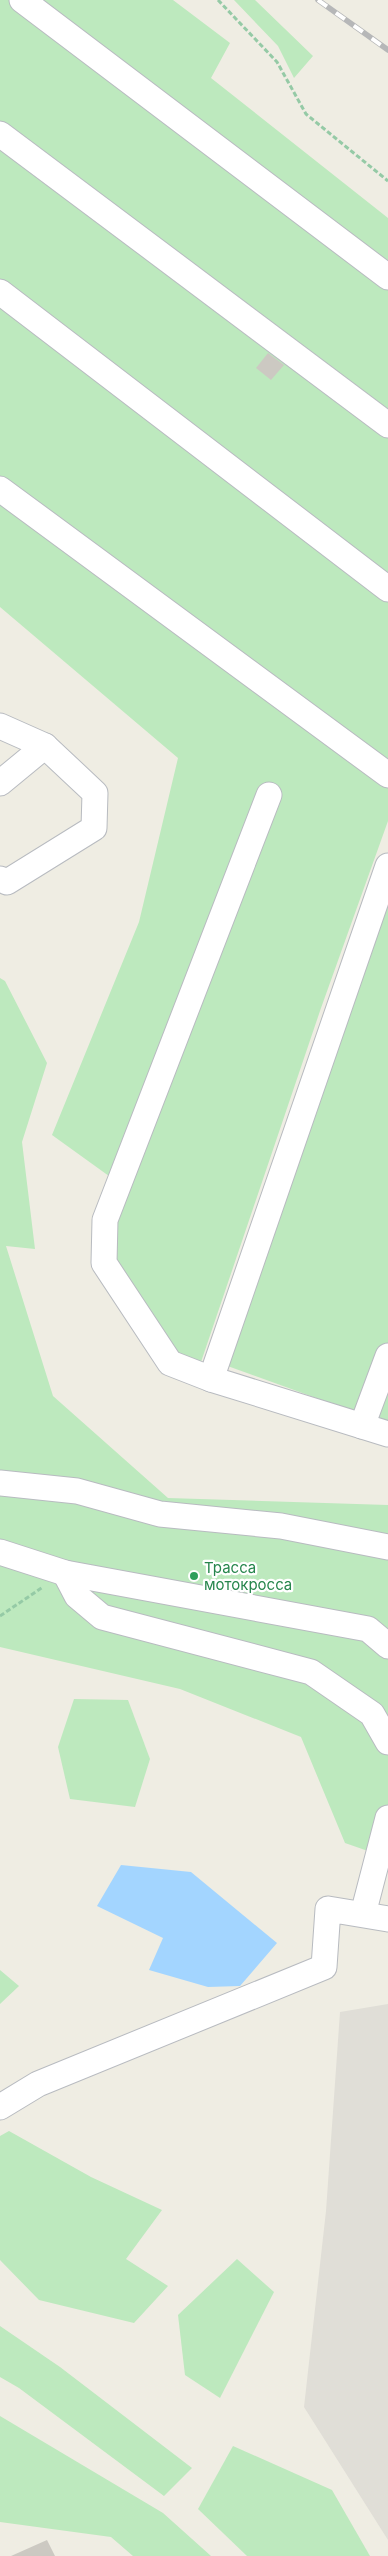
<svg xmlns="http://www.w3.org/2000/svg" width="388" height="2556" font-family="Inter,sans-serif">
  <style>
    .industrial { fill: #e0ded7 }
    .green { fill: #bde9be }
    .water { fill: #a3d5ff }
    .building { fill: #ccc9c2 }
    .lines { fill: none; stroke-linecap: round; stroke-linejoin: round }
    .minor-casing { stroke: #b8bbc0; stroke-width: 27 }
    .path { stroke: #95caa6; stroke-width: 3; stroke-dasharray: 5 2.5; stroke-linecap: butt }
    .minor { stroke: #fff; stroke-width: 25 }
    .rail-casing { stroke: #b6b7b8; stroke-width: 5.5 }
    .rail { stroke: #fff; stroke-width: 4; stroke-dasharray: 11; stroke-linecap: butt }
    .leisure-dot { fill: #2e9e5b; stroke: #fff; stroke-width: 2 }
    .labels { text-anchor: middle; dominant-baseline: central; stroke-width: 4.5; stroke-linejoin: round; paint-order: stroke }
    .leisure-label { font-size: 15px; fill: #27864d; stroke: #fff; text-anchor: start }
  </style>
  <rect width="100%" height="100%" fill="#efede3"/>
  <path class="industrial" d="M388,2004V2540L304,2407L326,2211L340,2012Z"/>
  <g class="green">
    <path d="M0,0H173L230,43L211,78L388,218V821L321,1008L200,1365L163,1344L110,1251L127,1189L52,1135L139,922L178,758L0,607Z"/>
    <path d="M234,0H255L313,56L294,78L278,46Z"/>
    <path d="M388,904V1424L222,1364Z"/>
    <path d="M0,978L5,981L47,1063L22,1142L35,1249L6,1246L53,1396L168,1498L388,1505V1858L345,1843L301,1737L180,1689L0,1647Z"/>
    <path d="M74,1699L128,1700L150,1759L135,1807L70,1799L58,1747Z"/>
    <path d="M0,1970L19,1986L0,2004Z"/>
    <path d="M9,2131L91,2177L162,2210L126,2259L168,2286L134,2323L39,2300L0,2260V2136Z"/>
    <path d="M237,2259L274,2292L220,2398L185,2375L178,2315Z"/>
    <path d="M0,2326L60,2367L192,2468L164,2496L19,2388L0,2377Z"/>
    <path d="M0,2416L163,2513L211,2556H133L111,2537L0,2522Z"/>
    <path d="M233,2446L332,2490L370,2556H247L198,2509Z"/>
  </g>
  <path class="water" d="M121,1865L191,1872L277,1943L240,1986L208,1987L149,1970L163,1938L97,1906Z"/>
  <g class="building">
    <path d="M268,353L284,365L271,380L256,368Z"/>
    <path d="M47,2540L55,2556H11Z"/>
  </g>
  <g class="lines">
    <g class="minor-casing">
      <g id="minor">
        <path d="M22,0L388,277"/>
        <path d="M0,134L388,425"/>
        <path d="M0,292L388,589"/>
        <path d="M0,489L388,775"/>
        <path d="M0,726L45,746"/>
        <path d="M0,783L45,746L95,793L94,828L7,882L0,879"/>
        <path d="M388,866L211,1379L388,1434"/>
        <path d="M211,1379L170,1363L104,1263L105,1220L269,795"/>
        <path d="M362,1426L388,1356"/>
        <path d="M0,1483L77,1491L160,1514L281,1526L388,1547"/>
        <path d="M0,1552L65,1573L368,1629L388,1646"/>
        <path d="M65,1573L77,1596L102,1617L311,1672L372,1714L388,1742"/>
        <path d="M363,1914L388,1818"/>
        <path d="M0,2107L38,2084L324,1967L328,1909L388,1919"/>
      </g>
    </g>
    <g class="path">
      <path d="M218,0L277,62L306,114L388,181"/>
      <path d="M0,1616L43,1587"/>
    </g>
    <use href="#minor" class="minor"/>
    <g class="rail-casing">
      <path id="rail" d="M318,0L388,50"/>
    </g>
    <use href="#rail" class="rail"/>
  </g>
  <circle class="leisure-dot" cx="194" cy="1576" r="5"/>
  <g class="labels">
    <g class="leisure-label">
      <text x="204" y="1567">Трасса<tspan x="204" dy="17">мотокросса</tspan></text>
    </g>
  </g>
</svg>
